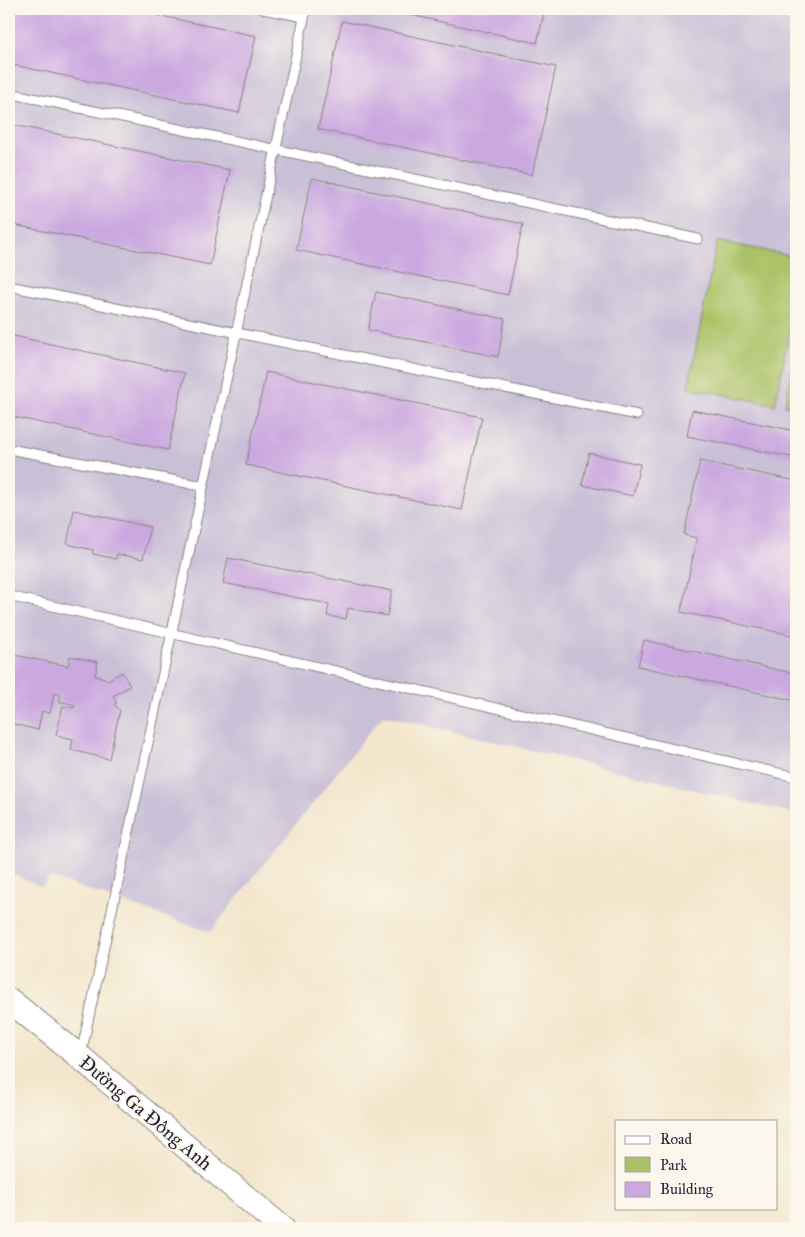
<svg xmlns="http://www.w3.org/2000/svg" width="805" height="1237" font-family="'IM FELL Great Primer',serif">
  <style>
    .industrial { fill: #c9bfd7 }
    .green { fill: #abc165; stroke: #667250 }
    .building { fill: #cba8e0 }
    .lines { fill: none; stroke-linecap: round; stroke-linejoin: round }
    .lane-casing { stroke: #8a8484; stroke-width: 11 }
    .secondary-casing { stroke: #8a8484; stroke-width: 26 }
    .lane { stroke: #fff; stroke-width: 9 }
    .secondary { stroke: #fff; stroke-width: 24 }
    .labels { text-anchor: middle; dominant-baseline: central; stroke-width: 4.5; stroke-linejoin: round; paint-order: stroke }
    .street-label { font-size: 19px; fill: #22223b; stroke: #fbf7ec }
  </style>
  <rect width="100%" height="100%" fill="#fbf7ec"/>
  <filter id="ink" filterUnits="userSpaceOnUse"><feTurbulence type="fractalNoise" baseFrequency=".02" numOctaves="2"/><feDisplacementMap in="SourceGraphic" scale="10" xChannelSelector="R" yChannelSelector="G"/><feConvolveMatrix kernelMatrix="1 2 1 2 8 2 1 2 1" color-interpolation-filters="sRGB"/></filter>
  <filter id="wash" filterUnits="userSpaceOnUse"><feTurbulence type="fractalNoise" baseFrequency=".0096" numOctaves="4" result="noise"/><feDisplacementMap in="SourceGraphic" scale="20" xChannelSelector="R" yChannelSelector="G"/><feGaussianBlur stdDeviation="1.12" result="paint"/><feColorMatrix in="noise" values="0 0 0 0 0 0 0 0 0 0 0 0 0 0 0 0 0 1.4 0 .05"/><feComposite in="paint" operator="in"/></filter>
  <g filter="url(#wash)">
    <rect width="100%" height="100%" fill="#f3e6cc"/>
    <path class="industrial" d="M9,9H796V814L383,715L210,932L50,877L41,887L9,872Z"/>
    <g class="green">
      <path d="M717,241L796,257V298L775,405L688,387Z"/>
      <path d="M796,349V407L785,405Z"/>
    </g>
    <g id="blocks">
      <g class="building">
        <path d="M9,9H128L256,36L239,113L9,64Z"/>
        <path d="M383,9H545L537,43Z"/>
        <path d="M342,21L556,67L532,175L318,129Z"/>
        <path d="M9,124L230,170L210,265L9,224Z"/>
        <path d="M312,178L523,224L508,295L296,250Z"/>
        <path d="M376,292L505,319L498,357L368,330Z"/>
        <path d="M9,335L185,373L168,450L9,416Z"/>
        <path d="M266,372L482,417L462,510L246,465Z"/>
        <path d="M692,410L796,431V458L687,436Z"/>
        <path d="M589,453L640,464L633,496L582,485Z"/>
        <path d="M700,461L796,481V636L681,612L697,538L684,535Z"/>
        <path d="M74,510L150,527L143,559L117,554L116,559L93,554V550L67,544Z"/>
        <path d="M228,558L392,591L387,616L348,608L346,619L327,616L329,604L223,583Z"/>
        <path d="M644,640L796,674V701L638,666Z"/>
        <path d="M9,654L68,666L70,656L98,662L95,676L105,678L106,681L122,672L130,686L113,696L116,701L115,706L120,710L109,759L71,750L73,739L56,735L63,706L74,708L75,705L59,701L61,694L54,693L50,713L42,711L38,730L13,724L12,730L9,729Z"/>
      </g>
    </g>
  </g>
  <g filter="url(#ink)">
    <use href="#blocks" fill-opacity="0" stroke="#8a8484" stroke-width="1"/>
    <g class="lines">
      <g class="lane-casing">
        <g id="lane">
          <path d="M263,9L304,17"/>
          <path d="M9,93L698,239"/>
          <path d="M9,286L637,415"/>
          <path d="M9,449L203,486"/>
          <path d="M9,596L796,777"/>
          <path d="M81,1054L306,9"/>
        </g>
      </g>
      <g class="secondary-casing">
        <path id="secondary" d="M9,1000L80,1057L282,1228"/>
      </g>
      <use href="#lane" class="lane"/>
      <use href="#secondary" class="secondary"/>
    </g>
  </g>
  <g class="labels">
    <g class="street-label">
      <text transform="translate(146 1113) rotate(40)">Đường Ga Đông Anh</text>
    </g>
  </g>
  <rect width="805" height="1237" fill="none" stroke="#fbf7ec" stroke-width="30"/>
  <rect x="615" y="1120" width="162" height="90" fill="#fbf7ec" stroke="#a4a2a5"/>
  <rect x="625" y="1136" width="25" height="8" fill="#ffffff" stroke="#a4a2a5"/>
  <text x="660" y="1144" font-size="15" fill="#22223b">Road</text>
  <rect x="625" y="1157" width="25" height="15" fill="#abc165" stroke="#a4a2a5"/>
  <text x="660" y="1170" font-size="15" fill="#22223b">Park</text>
  <rect x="625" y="1182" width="25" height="15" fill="#cba8e0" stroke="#a4a2a5"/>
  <text x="660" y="1194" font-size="15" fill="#22223b">Building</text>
</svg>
